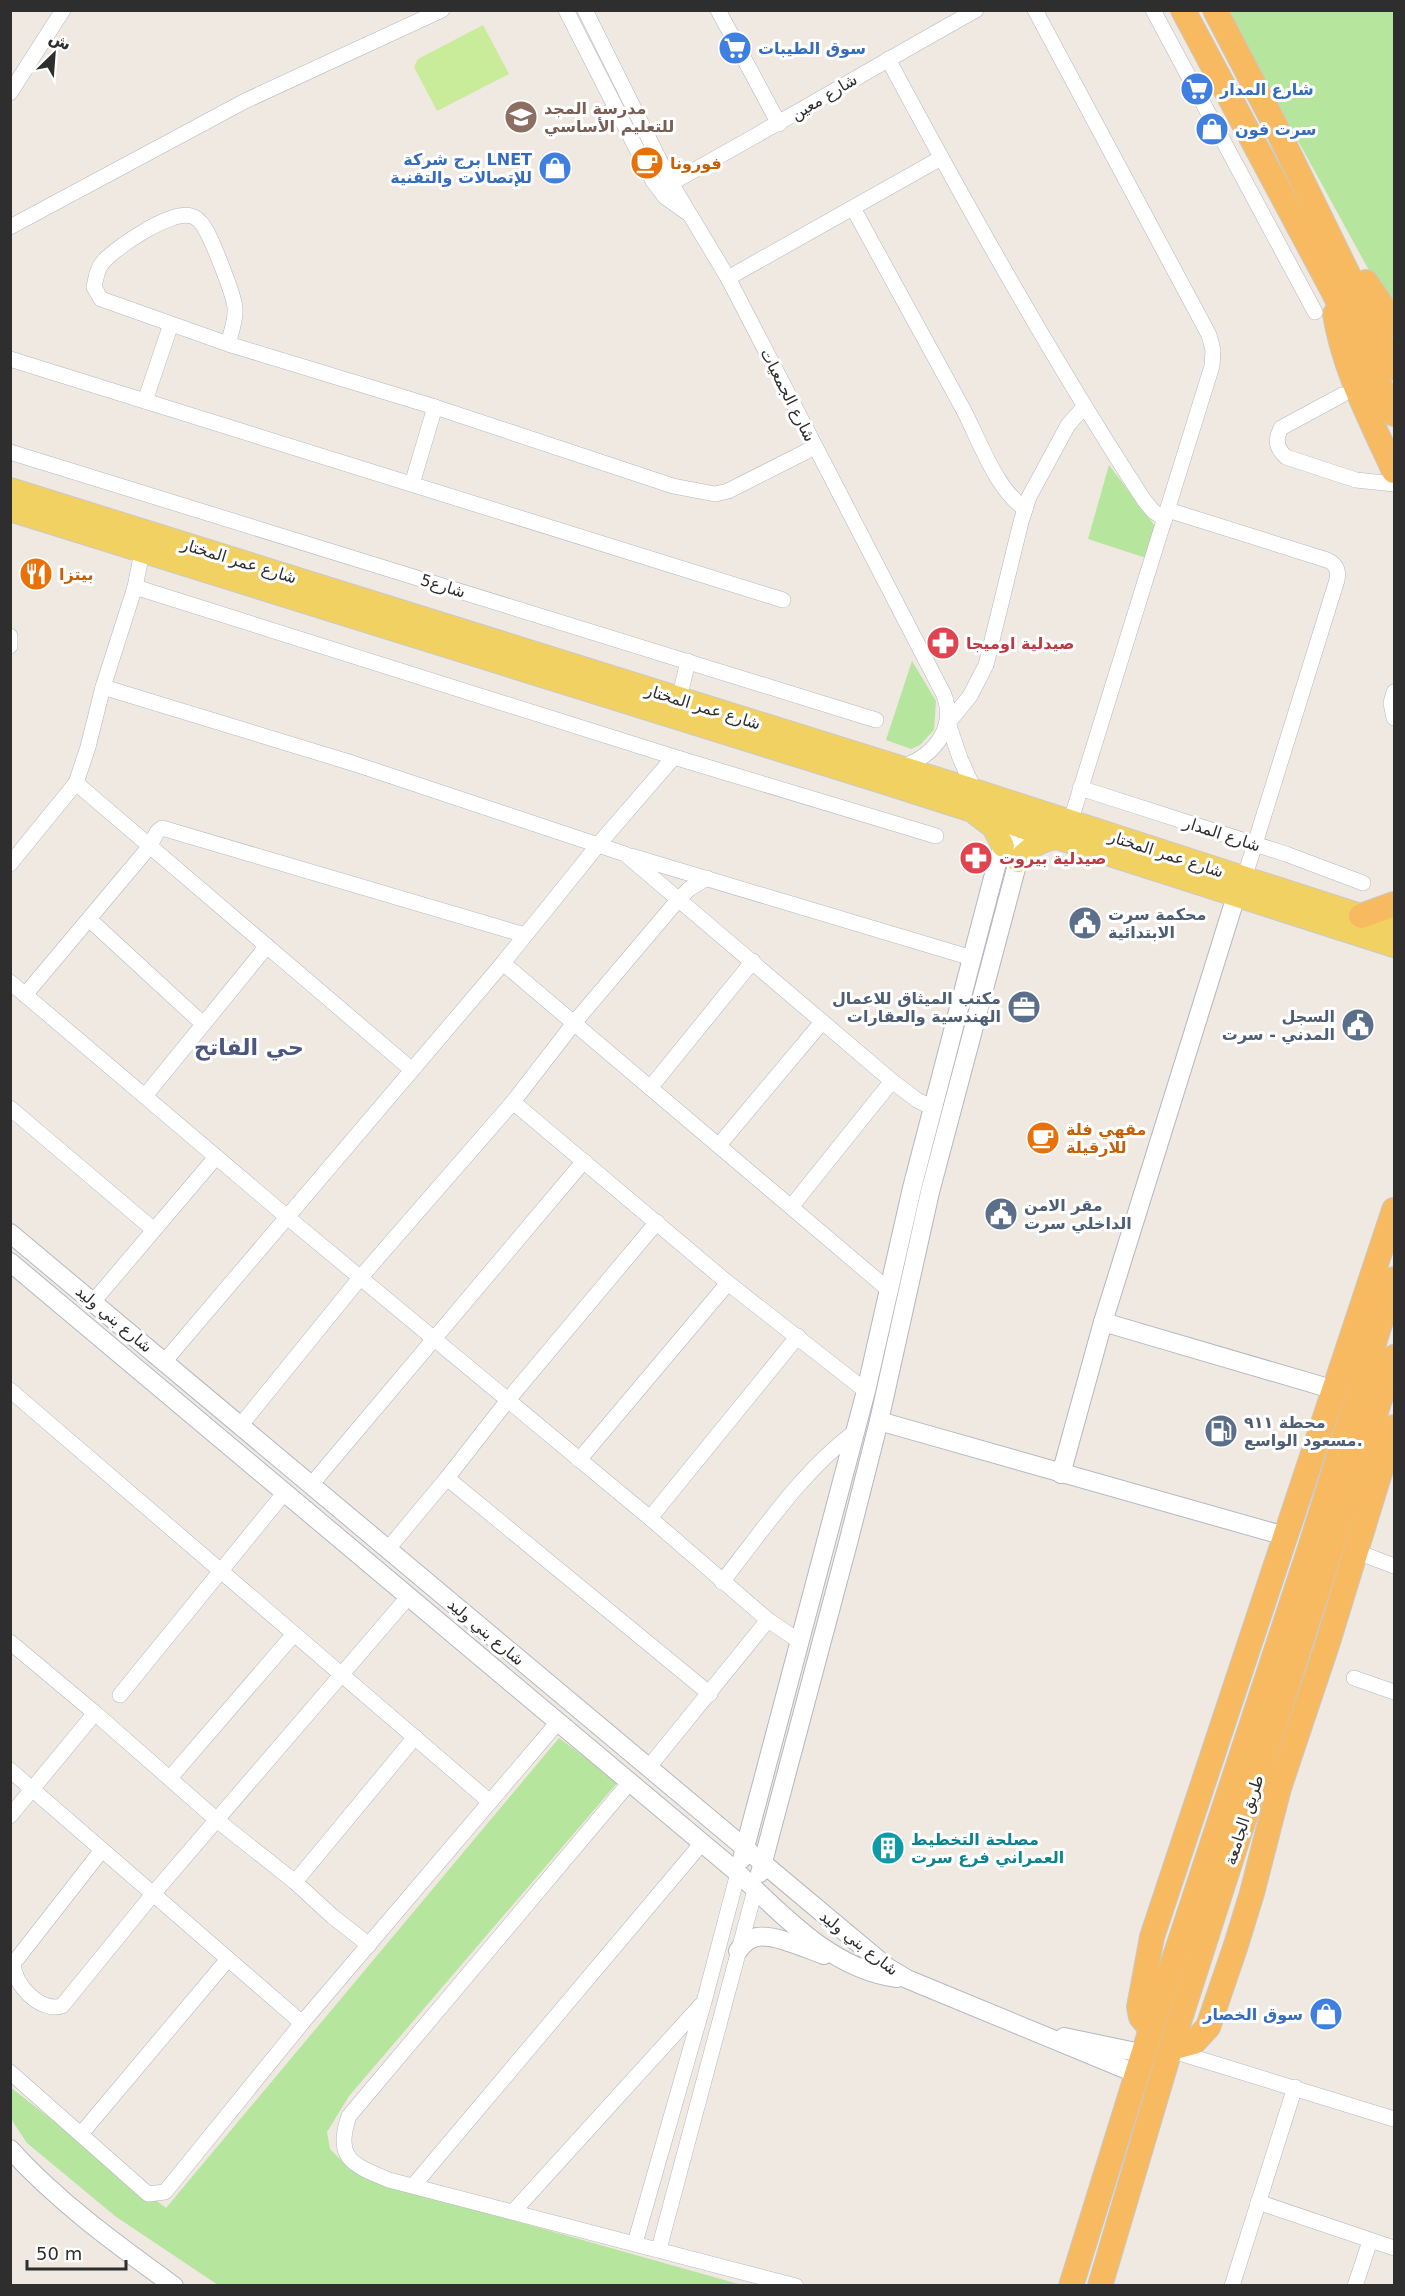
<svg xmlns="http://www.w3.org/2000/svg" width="1405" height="2296" font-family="'DejaVu Sans',Vazirmatn,sans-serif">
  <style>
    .green { fill: #b6e59e }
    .pitch { fill: #c9ec9a }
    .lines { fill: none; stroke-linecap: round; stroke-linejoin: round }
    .minor-casing { stroke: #b4b7c1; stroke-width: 16 }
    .tertiary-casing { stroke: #b4b7c1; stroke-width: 20 }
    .primary-casing { stroke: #c9c9c9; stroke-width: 24 }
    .trunk-casing { stroke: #c9c9c9; stroke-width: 26 }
    .minor { stroke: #fff; stroke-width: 15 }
    .tertiary { stroke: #fff; stroke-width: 18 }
    .primary { stroke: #f2d163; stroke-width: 22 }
    .trunk { stroke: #f8ba60; stroke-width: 24 }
    .labels { text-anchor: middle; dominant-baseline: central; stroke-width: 6; stroke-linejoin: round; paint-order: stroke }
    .shop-label { font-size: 16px; font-weight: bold; fill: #366cbe; stroke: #fff; text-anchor: start }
    .street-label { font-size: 16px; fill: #2e2e2e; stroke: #fff }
    .education-label { font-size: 16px; font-weight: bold; fill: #785e54; stroke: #fff; text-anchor: start }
    .food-label { font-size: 16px; font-weight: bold; fill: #c56008; stroke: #fff; text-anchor: start }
    .health-label { font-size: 16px; font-weight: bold; fill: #be3a42; stroke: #fff; text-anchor: start }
    .service-label { font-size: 16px; font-weight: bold; fill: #4e5e75; stroke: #fff; text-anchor: start }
    .culture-label { font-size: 16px; font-weight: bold; fill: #0d838f; stroke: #fff; text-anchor: start }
    .district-label { font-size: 22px; font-weight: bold; fill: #4d5680; stroke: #fff }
  </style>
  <rect width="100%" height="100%" fill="#efe9e1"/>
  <g class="green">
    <path d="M1227,11H1394V316Z"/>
    <path d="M1109,465L1155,526L1146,558L1088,539Z"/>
    <path d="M912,661L936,701L934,730L920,745L911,749L886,740Z"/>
    <path d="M559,1738L618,1782L349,2096L327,2132L330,2149L350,2169L387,2185L742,2285H218L115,2216L27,2143L11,2119L10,2087L166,2208Z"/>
  </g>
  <path class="pitch" d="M483,25L509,74L437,111L414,67L418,59Z"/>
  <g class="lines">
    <g class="minor-casing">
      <g id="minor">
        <path d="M566,10L653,181L665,197L686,212"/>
        <path d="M585,10L671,183L728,278L944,695C957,729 932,758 900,767"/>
        <path d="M718,10L779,124"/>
        <path d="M1035,10L1209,335L1213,350L1212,366L1070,823"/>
        <path d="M1153,10L1315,312"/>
        <path d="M888,59C968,209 1051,357 1144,500L1153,511L1165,519"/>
        <path d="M10,93L63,10"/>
        <path d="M671,183C773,127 874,67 976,10"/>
        <path d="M853,208C890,275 927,342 963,409C980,441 995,488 1025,509"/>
        <path d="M10,227L245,101L442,10"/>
        <path d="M728,278L941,158"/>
        <path d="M228,344C231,333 236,320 235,308C234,295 212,239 204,227C201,222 196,217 191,216C171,210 116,247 103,262C97,269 96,278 94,287L101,299L228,344L435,407L673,486L715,494L728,491L815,447"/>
        <path d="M10,359L783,600"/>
        <path d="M1342,395L1281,428C1275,440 1276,448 1286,457L1356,480L1394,484"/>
        <path d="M145,401L171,324"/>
        <path d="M10,452L876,720"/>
        <path d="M412,484L435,407"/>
        <path d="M1168,510L1327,560C1336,564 1339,570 1337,580L1244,879"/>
        <path d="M135,587L674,757L936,836"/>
        <path d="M10,636V646"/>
        <path d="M103,687L352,763L625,854L892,1081L917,1100L933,1108"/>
        <path d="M1394,692L1391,703L1394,718"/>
        <path d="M679,699L688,661"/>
        <path d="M76,783L412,1070"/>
        <path d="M1080,788L1286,854L1363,883"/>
        <path d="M976,794L960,758L948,723L970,696L986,665L1021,522L1029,497L1068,425L1084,407"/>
        <path d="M631,856L972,958"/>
        <path d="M10,864L76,783L88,747L103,687L135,587L142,552"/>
        <path d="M90,920L203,1024"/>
        <path d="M503,963L890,1291"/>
        <path d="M10,982L286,1216L650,1518L768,1620L799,1641"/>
        <path d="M25,995L150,846L157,832L162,828L525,935"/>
        <path d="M650,1088L753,961"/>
        <path d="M145,1096L267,946"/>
        <path d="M513,1102L728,1283L866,1391"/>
        <path d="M10,1108L154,1230"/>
        <path d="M719,1145L822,1022"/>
        <path d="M791,1207L892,1081"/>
        <path d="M93,1302L216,1157"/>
        <path d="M164,1362L503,963L598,845L674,757"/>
        <path d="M10,1390L490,1802"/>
        <path d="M240,1426L360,1278L513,1102L574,1023L678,900L689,889L707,878"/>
        <path d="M579,1460L728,1283"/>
        <path d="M447,1478L710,1694"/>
        <path d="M311,1485L584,1161"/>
        <path d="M650,1518L798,1336"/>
        <path d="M387,1550L447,1478L508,1400L657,1222"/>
        <path d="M1355,1551L1394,1566"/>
        <path d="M722,1582C764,1529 802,1471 856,1431"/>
        <path d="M10,1642L95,1713L218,1821L295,1882L332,1916L369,1945"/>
        <path d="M1354,1678L1394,1692"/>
        <path d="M120,1695L285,1492"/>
        <path d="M648,1768L768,1620"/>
        <path d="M10,1770L302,2023"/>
        <path d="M170,1778L294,1634"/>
        <path d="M630,1782L349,2116C334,2159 353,2165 389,2180L796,2286"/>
        <path d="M10,1816L95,1713"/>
        <path d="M102,1850L13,1964C15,1986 40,2012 62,2006L153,1894L409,1596"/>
        <path d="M295,1882L415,1737"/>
        <path d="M1170,2050L1394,2119"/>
        <path d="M10,2072L148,2194L165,2192L302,2023L558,1722"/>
        <path d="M81,2134L228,1959"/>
        <path d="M413,2186L702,1843"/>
        <path d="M1258,2202L1394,2248"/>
        <path d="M513,2212L701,2005"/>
        <path d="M635,2243L704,2002L738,1873"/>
        <path d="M659,2249L755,1890"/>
        <path d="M1232,2286L1295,2087"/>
        <path d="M1355,2286L1370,2241"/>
      </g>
    </g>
    <g class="tertiary-casing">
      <g id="tertiary">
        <path d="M10,1233L887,1967L907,1979L1137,2074"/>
        <path d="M10,1262L738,1873C784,1916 831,1969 897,1978"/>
        <path d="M1103,1322L1335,1390"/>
        <path d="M879,1421L1285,1536"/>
        <path d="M1061,1474L1103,1322L1236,896"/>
        <path d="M742,1859L866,1391L912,1188L972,958L998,859L1009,835"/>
        <path d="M760,1873L848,1543L879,1421L930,1192L1018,861L1019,847"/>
        <path d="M738,1951C743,1944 749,1938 757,1937C775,1934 807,1949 824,1955"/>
        <path d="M1064,2037L1145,2054"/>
        <path d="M10,2149C58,2202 116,2244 174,2286"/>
      </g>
    </g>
    <g class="primary-casing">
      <g id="primary">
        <path d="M10,489L977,791L1394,926"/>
        <path d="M10,510L885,783L1394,946"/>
        <path d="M977,815L993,827L1003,846"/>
        <path d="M1018,861C1028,848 1039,841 1056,838"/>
      </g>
    </g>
    <g class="trunk-casing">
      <g id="trunk">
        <path d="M1183,10L1333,291L1394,414"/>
        <path d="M1215,10L1273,121L1394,368"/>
        <path d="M1366,282L1394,324"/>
        <path d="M1335,314C1344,370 1371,420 1394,471"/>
        <path d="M1361,916L1394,904"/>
        <path d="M1151,2029L1141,2017L1139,2007L1152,1937L1394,1210"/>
        <path d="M1172,2045L1179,2046L1194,2042L1208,2027L1236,1945L1252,1893L1279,1788L1328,1642L1394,1427"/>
        <path d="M1071,2286L1151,2029L1310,1548L1394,1279"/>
        <path d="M1100,2286L1170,2050L1335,1536L1394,1357"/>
      </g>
    </g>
    <use href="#minor" class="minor"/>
    <use href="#tertiary" class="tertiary"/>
    <use href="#primary" class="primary"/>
    <use href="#trunk" class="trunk"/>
  </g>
  <defs>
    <g id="supermarket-disc" transform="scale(1.725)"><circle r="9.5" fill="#3f7fe0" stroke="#fff"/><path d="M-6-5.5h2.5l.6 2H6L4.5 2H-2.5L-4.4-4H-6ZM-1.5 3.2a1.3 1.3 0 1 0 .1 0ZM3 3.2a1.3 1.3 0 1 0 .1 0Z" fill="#fff"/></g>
    <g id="school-disc" transform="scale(1.725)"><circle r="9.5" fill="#8d6e63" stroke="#fff"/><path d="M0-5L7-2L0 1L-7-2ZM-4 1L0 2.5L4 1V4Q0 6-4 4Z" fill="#fff"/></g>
    <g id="shop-disc" transform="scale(1.725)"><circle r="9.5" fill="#3f7fe0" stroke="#fff"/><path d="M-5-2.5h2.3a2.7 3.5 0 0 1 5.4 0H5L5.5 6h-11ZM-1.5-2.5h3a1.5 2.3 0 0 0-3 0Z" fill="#fff"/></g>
    <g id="cafe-disc" transform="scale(1.725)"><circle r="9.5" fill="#e8710a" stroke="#fff"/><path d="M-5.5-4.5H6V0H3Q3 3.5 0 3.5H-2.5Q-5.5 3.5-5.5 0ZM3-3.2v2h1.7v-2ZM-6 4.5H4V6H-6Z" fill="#fff"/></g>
    <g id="restaurant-disc" transform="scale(1.725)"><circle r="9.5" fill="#e8710a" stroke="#fff"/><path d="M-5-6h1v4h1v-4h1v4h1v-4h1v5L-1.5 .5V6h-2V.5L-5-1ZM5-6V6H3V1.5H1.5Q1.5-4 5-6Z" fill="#fff"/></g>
    <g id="pharmacy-disc" transform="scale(1.725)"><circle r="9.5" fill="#e0444e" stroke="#fff"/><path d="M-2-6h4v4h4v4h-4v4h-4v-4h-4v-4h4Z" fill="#fff"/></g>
    <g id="civic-disc" transform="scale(1.725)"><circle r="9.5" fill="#5c6f8a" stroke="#fff"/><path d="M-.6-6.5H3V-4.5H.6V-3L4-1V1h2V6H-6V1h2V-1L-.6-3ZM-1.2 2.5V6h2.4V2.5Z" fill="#fff"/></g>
    <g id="office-disc" transform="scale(1.725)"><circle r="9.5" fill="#5c6f8a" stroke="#fff"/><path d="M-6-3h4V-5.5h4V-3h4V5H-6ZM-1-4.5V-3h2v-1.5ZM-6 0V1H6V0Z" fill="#fff"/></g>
    <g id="fuel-disc" transform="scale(1.725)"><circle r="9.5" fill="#5c6f8a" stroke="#fff"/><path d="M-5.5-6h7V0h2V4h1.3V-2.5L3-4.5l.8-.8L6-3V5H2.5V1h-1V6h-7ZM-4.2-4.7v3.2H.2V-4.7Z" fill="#fff"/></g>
    <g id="building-disc" transform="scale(1.725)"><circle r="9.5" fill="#0f9aa8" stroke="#fff"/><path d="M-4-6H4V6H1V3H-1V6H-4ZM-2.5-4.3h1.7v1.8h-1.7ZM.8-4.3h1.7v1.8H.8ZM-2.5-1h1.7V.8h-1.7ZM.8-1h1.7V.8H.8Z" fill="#fff"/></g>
  </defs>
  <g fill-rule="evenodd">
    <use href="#supermarket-disc" x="735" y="48"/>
    <use href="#supermarket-disc" x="1197" y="89"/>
    <use href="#school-disc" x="521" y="117"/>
    <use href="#shop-disc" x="1212" y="129"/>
    <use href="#cafe-disc" x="647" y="163"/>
    <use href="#shop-disc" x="555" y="168"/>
    <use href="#restaurant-disc" x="36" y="574"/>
    <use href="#pharmacy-disc" x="943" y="643"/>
    <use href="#pharmacy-disc" x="976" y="858"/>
    <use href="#civic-disc" x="1085" y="923"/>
    <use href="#office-disc" x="1024" y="1007"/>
    <use href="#civic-disc" x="1358" y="1025"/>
    <use href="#cafe-disc" x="1043" y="1138"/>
    <use href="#civic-disc" x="1001" y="1214"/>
    <use href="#fuel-disc" x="1221" y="1431"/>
    <use href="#building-disc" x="888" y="1848"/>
    <use href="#shop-disc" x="1326" y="2014"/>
  </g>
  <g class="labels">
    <g class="shop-label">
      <text x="758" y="48">سوق الطيبات</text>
      <text x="1220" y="89">شارع المدار</text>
      <text x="1235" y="129">سرت فون</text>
      <text x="532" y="159" text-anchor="end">برج شركة LNET<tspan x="532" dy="18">للإتصالات والتقنية</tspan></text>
      <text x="1303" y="2014" text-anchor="end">سوق الخصار</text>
    </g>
    <g class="street-label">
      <text transform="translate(824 97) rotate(-31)">شارع معين</text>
      <text transform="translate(788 395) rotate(63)">شارع الجمعيات</text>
      <text transform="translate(239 561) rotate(17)">شارع عمر المختار</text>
      <text transform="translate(443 586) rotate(17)">شارع5</text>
      <text transform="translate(703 707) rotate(17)">شارع عمر المختار</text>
      <text transform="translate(1222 834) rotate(18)">شارع المدار</text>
      <text transform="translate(1166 854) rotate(18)">شارع عمر المختار</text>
      <text transform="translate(114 1319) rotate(40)">شارع بني وليد</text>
      <text transform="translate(486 1632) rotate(40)">شارع بني وليد</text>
      <text transform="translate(1244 1820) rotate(-72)">طريق الجامعة</text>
      <text transform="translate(859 1943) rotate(38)">شارع بني وليد</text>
    </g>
    <g class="education-label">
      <text x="544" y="108">مدرسة المجد<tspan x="544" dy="18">للتعليم الأساسي</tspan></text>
    </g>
    <g class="food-label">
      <text x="670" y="163">فورونا</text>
      <text x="59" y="574">بيتزا</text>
      <text x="1066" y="1129">مقهي فلة<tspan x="1066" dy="18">للارقيلة</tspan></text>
    </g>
    <g class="health-label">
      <text x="966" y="643">صيدلية اوميجا</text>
      <text x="999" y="858">صيدلية بيروت</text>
    </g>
    <g class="service-label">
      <text x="1108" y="914">محكمة سرت<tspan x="1108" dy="18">الابتدائية</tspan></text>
      <text x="1001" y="998" text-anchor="end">مكتب الميثاق للاعمال<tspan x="1001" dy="18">الهندسية والعقارات</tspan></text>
      <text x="1335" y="1016" text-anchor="end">السجل<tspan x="1335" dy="18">المدني - سرت</tspan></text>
      <text x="1024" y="1205">مقر الامن<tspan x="1024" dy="18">الداخلي سرت</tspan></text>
      <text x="1244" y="1422">محطة ٩١١<tspan x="1244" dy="18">مسعود الواسع.</tspan></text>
    </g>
    <g class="culture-label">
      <text x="911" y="1839">مصلحة التخطيط<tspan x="911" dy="18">العمراني فرع سرت</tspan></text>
    </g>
    <g class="district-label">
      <text x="249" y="1047">حي الفاتح</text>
    </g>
  </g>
  <rect width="1405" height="2296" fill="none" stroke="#2e2e2e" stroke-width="24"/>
  <g transform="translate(54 54) rotate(25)" stroke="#ffffff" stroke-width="4.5" paint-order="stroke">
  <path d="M0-4.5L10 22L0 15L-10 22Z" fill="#2e2e2e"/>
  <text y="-9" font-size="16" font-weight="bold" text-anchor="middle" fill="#2e2e2e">ش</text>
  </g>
  <path d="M27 2260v9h99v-9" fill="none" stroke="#2e2e2e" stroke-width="3"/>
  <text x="36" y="2260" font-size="18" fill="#2e2e2e" stroke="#ffffff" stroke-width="4.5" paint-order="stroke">50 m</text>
</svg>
